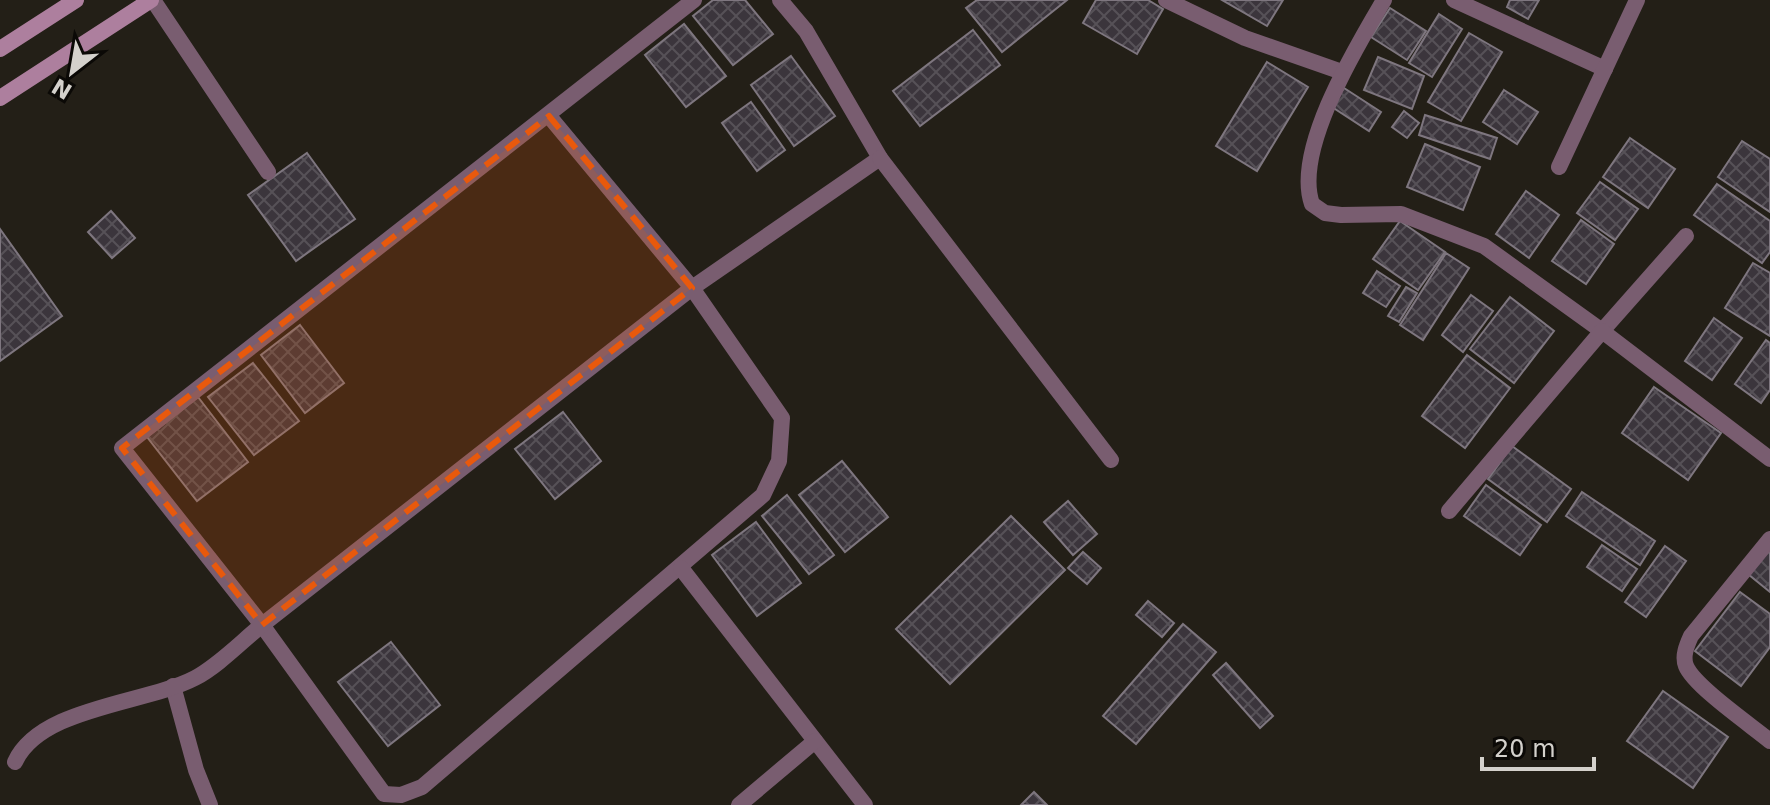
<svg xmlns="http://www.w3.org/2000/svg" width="1770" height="805" font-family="'DejaVu Sans',sans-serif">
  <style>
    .building { fill: url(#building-cross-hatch); stroke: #7e767f; stroke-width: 2 }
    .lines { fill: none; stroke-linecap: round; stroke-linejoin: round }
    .service { stroke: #795d70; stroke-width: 16 }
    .minor { stroke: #795d70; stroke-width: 16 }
    .secondary { stroke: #ad7f9e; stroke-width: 16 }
    .marked { fill: #e8590c; fill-opacity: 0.2; stroke: #e8590c; stroke-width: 6; stroke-dasharray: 16 10; stroke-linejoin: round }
  </style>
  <defs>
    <pattern id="building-cross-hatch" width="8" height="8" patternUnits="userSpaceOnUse" patternTransform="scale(2)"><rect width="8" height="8" fill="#3b353c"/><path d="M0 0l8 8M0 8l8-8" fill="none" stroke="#565157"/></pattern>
  </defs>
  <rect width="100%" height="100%" fill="#231f17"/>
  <g class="building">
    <path d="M713,0H745L773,34L733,65L693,16Z"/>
    <path d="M977,0H1067L1002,52L966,8Z"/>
    <path d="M1096,0H1148L1163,9L1137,54L1083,23Z"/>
    <path d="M1222,0H1283L1267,26Z"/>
    <path d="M1510,0H1539L1528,19L1507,7Z"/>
    <path d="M1390,8L1426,31L1407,60L1371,37Z"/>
    <path d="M1439,14L1462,29L1432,77L1409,63Z"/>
    <path d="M684,24L726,76L686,107L645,55Z"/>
    <path d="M973,30L1000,65L920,126L893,91Z"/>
    <path d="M1469,33L1502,52L1461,121L1428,102Z"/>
    <path d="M791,56L835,116L794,146L751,85Z"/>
    <path d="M1378,57L1424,76L1412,109L1364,90Z"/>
    <path d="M1267,62L1308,87L1257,171L1216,146Z"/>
    <path d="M1344,88L1381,112L1369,131L1332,107Z"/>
    <path d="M1504,90L1538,112L1517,144L1483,122Z"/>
    <path d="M751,102L785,150L757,171L722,123Z"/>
    <path d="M1404,111L1419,123L1407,138L1392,127Z"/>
    <path d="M1425,115L1497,138L1490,159L1419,135Z"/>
    <path d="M1630,138L1675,169L1648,208L1603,177Z"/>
    <path d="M1742,141L1770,159V212L1718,177Z"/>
    <path d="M1425,144L1480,167L1463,210L1407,187Z"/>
    <path d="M307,153L355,219L296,261L248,195Z"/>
    <path d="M1600,182L1638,209L1615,240L1577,213Z"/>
    <path d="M1717,184L1770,221V252L1762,263L1694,215Z"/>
    <path d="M1526,191L1559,215L1529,258L1496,234Z"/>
    <path d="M111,211L135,238L112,258L88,232Z"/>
    <path d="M1581,220L1614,244L1586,284L1552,261Z"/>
    <path d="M1400,221L1445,252L1418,290L1373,259Z"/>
    <path d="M0,229L62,316L0,361Z"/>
    <path d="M1446,253L1469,268L1423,340L1400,325Z"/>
    <path d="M1753,263L1770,273V336L1725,308Z"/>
    <path d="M1377,271L1400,286L1386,307L1363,293Z"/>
    <path d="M1406,287L1417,293L1399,322L1388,316Z"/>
    <path d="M1471,295L1493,311L1463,352L1442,335Z"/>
    <path d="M1510,297L1554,331L1514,383L1470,349Z"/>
    <path d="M1714,318L1742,338L1712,380L1685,361Z"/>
    <path d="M300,325L344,383L305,413L261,355Z"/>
    <path d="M1766,340L1770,343V390L1761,403L1735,384Z"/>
    <path d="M1467,355L1510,388L1465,448L1422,416Z"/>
    <path d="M253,363L299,421L254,455L208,397Z"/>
    <path d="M1654,387L1721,433L1688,480L1622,433Z"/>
    <path d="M198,397L248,462L197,501L147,437Z"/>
    <path d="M563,412L601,461L555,499L515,449Z"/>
    <path d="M1512,446L1571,489L1547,522L1488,479Z"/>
    <path d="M842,461L888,517L845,552L799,495Z"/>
    <path d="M1486,485L1541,525L1520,555L1464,516Z"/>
    <path d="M1582,492L1655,541L1640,565L1566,516Z"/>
    <path d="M787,495L834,555L809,574L762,516Z"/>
    <path d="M1068,501L1097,534L1073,555L1044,522Z"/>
    <path d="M1011,516L1065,570L950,684L896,629Z"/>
    <path d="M756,522L801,583L757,616L712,555Z"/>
    <path d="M1602,545L1637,569L1622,591L1587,567Z"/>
    <path d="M1665,546L1686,561L1646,617L1625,602Z"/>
    <path d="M1770,546V592L1748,574Z"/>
    <path d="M1083,552L1101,568L1087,584L1068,568Z"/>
    <path d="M1740,592L1770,614V647L1741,686L1695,651Z"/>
    <path d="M1148,601L1174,623L1162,637L1136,615Z"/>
    <path d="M1183,624L1216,652L1136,744L1103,716Z"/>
    <path d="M391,642L440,705L388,746L338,682Z"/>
    <path d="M1226,663L1273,716L1260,728L1213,675Z"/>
    <path d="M1663,691L1728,737L1693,788L1627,741Z"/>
    <path d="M1034,792L1047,805H1021Z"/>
  </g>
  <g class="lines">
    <path class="service" d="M153,0L268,172"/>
    <g class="minor">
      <path d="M1166,0L1245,38L1342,72"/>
      <path d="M1384,0C1357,46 1293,150 1312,204L1325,213L1341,215L1401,214L1484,246L1602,331L1686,236"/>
      <path d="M1454,0L1605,69"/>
      <path d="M549,116L692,288L782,418L779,461L763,495L422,787L401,795L384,794L262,625L692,288L880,158L806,31L780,0"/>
      <path d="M880,158L1111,460"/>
      <path d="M1559,167L1637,0"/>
      <path d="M1449,511L1602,331L1770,459"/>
      <path d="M1770,539L1691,636C1687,645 1682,656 1686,666C1694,686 1752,726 1770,741"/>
      <path d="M681,568L865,805"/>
      <path d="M173,686L196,770L210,805"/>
      <path d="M15,762C40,707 145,704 195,678C218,666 241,642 262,625L122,448L694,0"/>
      <path d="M739,805L815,741"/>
    </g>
    <g class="secondary">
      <path d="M0,49L76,0"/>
      <path d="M0,98L151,0"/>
    </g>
  </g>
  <path class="marked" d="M549,116L692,288L262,625L122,448Z"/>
  <g transform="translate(72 72) rotate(211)" stroke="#0b0906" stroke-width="6" paint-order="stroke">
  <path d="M0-6L14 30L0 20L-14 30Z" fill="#d4d1cc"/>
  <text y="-12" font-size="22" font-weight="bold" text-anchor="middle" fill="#d4d1cc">N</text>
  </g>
  <path d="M1482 757v12h112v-12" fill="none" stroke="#d4d1cc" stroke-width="4"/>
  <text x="1494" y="757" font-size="24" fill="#d4d1cc" stroke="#0b0906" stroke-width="6" paint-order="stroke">20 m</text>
</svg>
